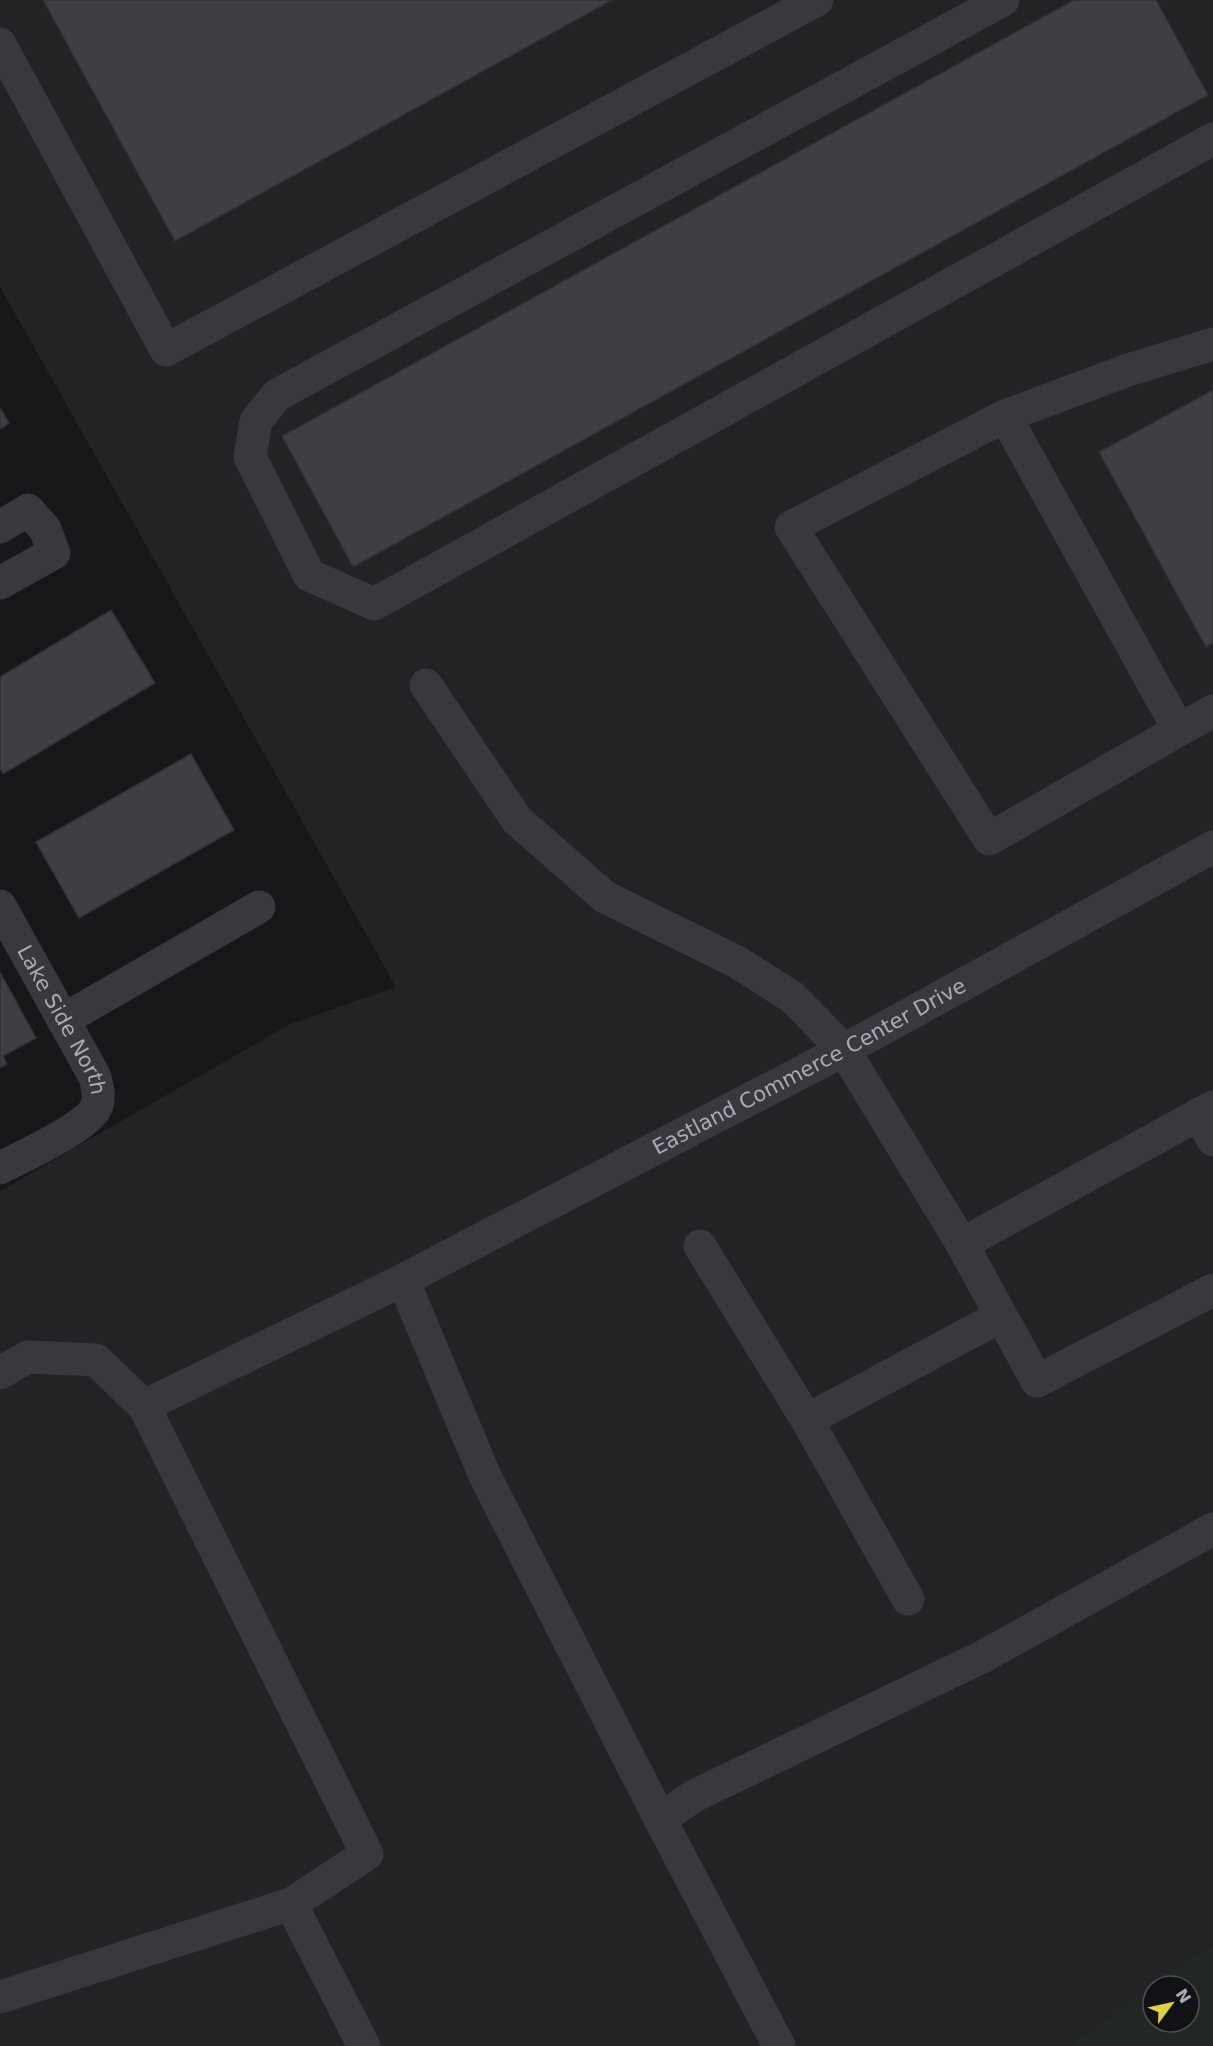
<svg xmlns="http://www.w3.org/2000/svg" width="1213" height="2046" font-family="'DejaVu Sans',sans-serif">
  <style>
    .built { fill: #232325 }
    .green { fill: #212823; fill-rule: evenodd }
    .building { fill: #3e3f42; stroke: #313134; stroke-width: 1.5 }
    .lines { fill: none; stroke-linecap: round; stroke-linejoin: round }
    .minor { stroke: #38383d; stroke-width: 33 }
    .labels { text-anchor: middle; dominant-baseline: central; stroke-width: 6; stroke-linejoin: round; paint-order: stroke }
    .street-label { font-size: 21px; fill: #aaabb7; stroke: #121113 }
  </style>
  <rect width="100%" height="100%" fill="#171618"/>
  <path class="built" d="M0,0H1213V1948L1200,1951L1070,2046H0V1191L290,1024L396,987L0,287Z"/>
  <path class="green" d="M1213,1948V2046H1070L1200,1951ZM1153,1986H1189V2022H1153Z"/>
  <g class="building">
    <path d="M43,0H612L175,241Z"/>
    <path d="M1074,0H1156L1208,95L353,567L282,436Z"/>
    <path d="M1213,390V643L1206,647L1099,452Z"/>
    <path d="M0,408L9,423L0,429Z"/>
    <path d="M111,610L155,683L3,774L0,768V677Z"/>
    <path d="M191,754L234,830L79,918L36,842Z"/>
    <path d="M0,972L36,1038L3,1056L7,1064L0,1068Z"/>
  </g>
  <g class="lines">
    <g class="minor">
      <path d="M1003,0L277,395L256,421L250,457L309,575L374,604L1213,139"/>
      <path d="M0,44L166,350L817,0"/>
      <path d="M1213,344L1128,370L1005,416L1179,730L1213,711"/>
      <path d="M1005,416L791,527L989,839L1179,730"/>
      <path d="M0,527L28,510L45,529L54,553L0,583"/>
      <path d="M426,685L517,820L605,897L737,962L792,997L844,1050L962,1244L1213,1107"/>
      <path id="s1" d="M0,906L95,1077C97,1086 100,1095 97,1105C91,1126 21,1157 0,1168"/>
      <path d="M63,1020L259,907"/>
      <path d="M1199,1114L1213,1140"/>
      <path d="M962,1244L1037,1381L1213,1290"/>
      <path d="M700,1246L807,1420L1001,1316"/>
      <path d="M403,1280L485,1476L660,1819L694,1796L982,1657L1213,1529"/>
      <path d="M0,1373L28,1357L96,1360L144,1406"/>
      <path d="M807,1420L908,1599"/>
      <path d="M660,1819L779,2046"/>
      <path d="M0,1997L291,1904"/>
      <path id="s2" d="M364,2046L291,1904L367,1854L144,1406L403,1280L844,1050L1213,847"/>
    </g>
  </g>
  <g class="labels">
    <g class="street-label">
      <text stroke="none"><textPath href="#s1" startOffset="130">Lake Side North</textPath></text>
      <text stroke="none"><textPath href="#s2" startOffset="1498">Eastland Commerce Center Drive</textPath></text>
    </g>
  </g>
  <g transform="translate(1171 2004) rotate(57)"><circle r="28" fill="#121113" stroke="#4f4f55" stroke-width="1.5"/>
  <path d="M0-4.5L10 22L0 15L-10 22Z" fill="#e0d046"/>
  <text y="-9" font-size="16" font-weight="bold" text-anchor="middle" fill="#aaabb7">N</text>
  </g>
</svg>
